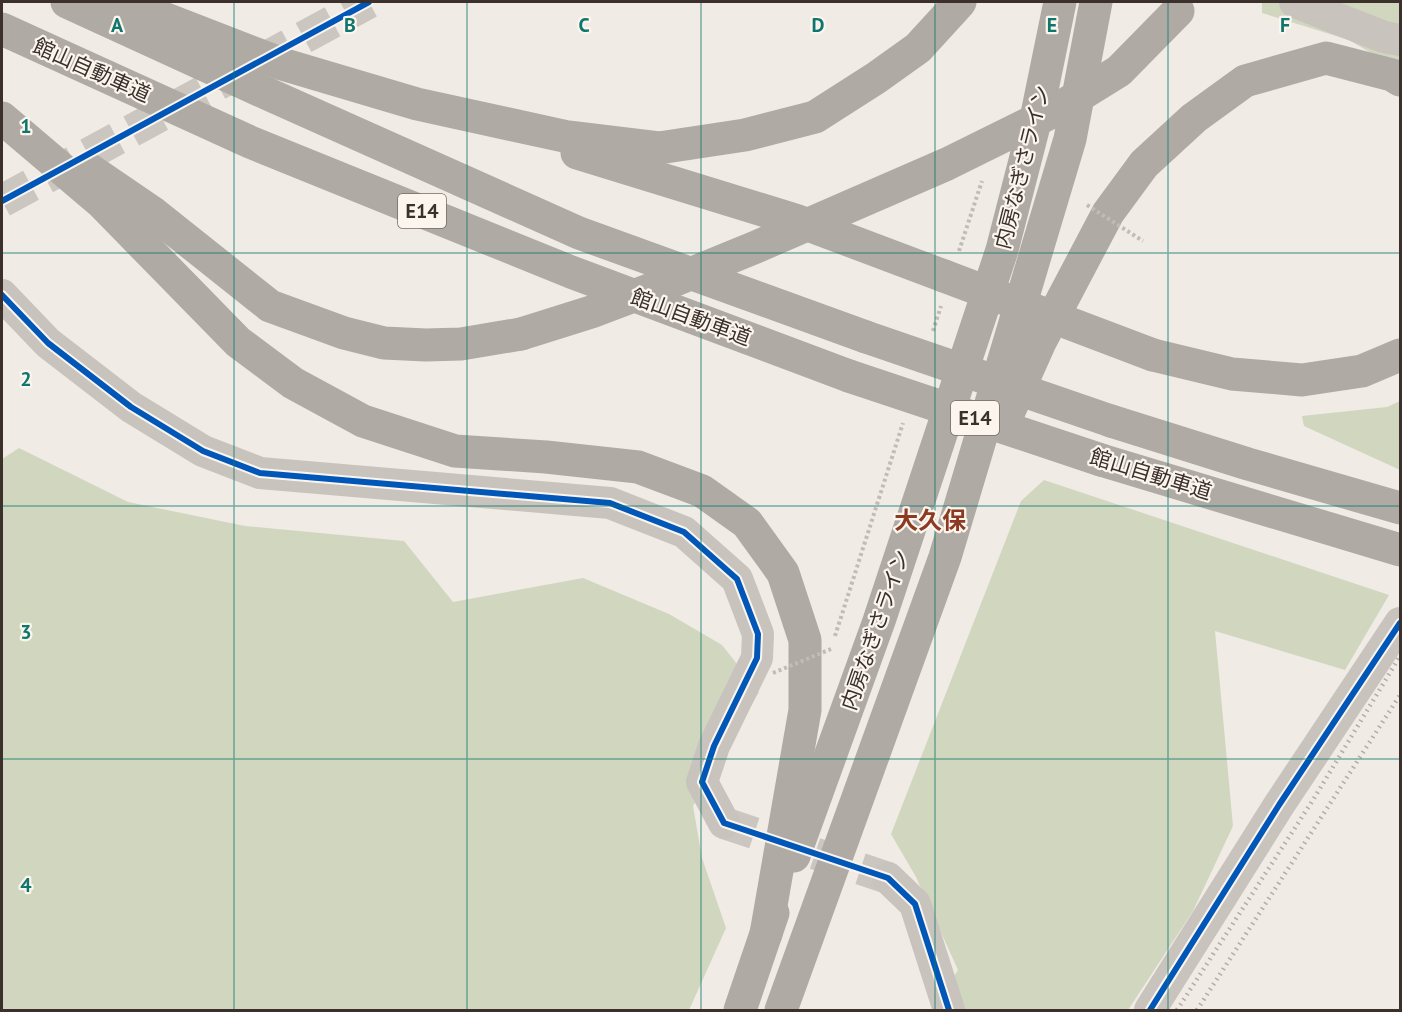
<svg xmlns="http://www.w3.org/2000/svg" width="1402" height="1012" font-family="'PT Sans','Noto Sans JP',sans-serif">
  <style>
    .green { fill: #d1d6bf }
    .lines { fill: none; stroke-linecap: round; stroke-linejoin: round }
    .street-tunnel { stroke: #ccc6c0; stroke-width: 32; stroke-dasharray: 32 16; stroke-linecap: butt }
    .secondary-tunnel { stroke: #ccc6c0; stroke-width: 33; stroke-dasharray: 33 16; stroke-linecap: butt }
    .path { stroke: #c2bbb6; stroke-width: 4; stroke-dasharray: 3 3; stroke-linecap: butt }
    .street { stroke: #c9c3be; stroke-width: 32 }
    .highway { stroke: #afaaa4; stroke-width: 33 }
    .rail { stroke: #b1aca8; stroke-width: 4.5; stroke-dasharray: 1.5 4.5; stroke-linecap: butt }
    .path-bridge { stroke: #c2bbb6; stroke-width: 4; stroke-dasharray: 3 3; stroke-linecap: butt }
    .highway-bridge { stroke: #afaaa4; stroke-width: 33 }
    .cycleway-casing { stroke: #fbf5ee; stroke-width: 10 }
    .cycleway { stroke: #0057b8; stroke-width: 6 }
    .grid { fill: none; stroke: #0f766e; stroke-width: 1.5; stroke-opacity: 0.55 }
    .labels { text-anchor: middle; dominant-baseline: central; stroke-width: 4.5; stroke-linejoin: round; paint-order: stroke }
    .shield { fill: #fbf5ee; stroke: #756b66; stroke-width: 1.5 }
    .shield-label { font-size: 20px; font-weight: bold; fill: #3b302b }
    .street-label { font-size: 21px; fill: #3b302b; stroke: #fbf5ee }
    .quarter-label { font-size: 24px; font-weight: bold; fill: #8c3b22; stroke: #fbf5ee }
    .grid-label { font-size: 20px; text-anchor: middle; font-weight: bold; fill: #0f766e; stroke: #fbf5ee; stroke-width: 4.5; stroke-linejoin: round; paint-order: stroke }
  </style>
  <rect width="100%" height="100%" fill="#f0ebe5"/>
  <g class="green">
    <path d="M1262,2H1400V70L1349,40L1262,13Z"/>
    <path d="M1400,401V470L1304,426L1302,416L1387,407Z"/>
    <path d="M19,448L128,502L245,526L404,541L453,602L583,578L669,614L722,645L759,692L693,806L702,858L726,928L689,1010H2V459Z"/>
    <path d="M1044,480L1389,595L1345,670L1215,631L1233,826L1193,911L1128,1010H932L958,970L916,877L891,834L1021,501Z"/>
  </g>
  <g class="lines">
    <path class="street-tunnel" d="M724,823L888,878"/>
    <path class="secondary-tunnel" d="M2,201L369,2"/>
    <g class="path">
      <path d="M959,251L982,181"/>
      <path d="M933,331L941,306"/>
      <path d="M835,636L903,423"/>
    </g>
    <g class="street">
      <path d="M1295,2L1384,37L1400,40"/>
      <path d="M2,295L48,343L131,407L203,451L260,473L610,503L684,532L737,579L758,634L757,658L714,746L702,782L724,823"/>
      <path d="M888,878L915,904L949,1010"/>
      <path d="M1150,1010L1279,805L1400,623"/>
    </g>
    <g class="highway">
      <path d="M67,2L268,94L579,233L866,337"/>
      <path d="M122,2L282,64L417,104L568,137L659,148L745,135L815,117L876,78L918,48L960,2"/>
      <path d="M2,29L250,142L571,272L849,376"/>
      <path d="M2,118L102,203L238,342L293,383L363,421L455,451L546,457L638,467L702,491L747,523L783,573L805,640V710L766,934"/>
      <path d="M577,153L795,220L944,276"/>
      <path d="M90,170L153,213L270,306L344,333L384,343L426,345L461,344L521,334"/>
      <path d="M1153,355L1232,374L1302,380L1362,371L1400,355"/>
      <path d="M1007,416L1040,342L1108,213L1144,164L1194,118L1245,81L1326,58L1392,75L1400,80"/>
      <path d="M1111,421L1248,464L1400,508"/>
      <path d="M1101,460L1400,550"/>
      <path d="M794,856L879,621L1002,250L1037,114L1060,2"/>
      <path d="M740,1010L773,913"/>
      <path d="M781,1010L945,557L1070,139L1096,2"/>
    </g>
    <g class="rail">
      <path d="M1177,1010L1313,800L1400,656"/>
      <path d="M1197,1010L1400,695"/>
    </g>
    <g class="path-bridge">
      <path d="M1087,205L1143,241"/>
      <path d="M773,673L831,649"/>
    </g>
    <g class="highway-bridge">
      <path d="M944,276L1153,355"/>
      <path d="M521,334L591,312L673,281L756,247L947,164L1056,110L1119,71L1178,11"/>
      <path d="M866,337L1111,421"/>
      <path d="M849,376L1101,460"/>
    </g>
    <g class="cycleway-casing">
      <g id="cycleway">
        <path d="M2,201L369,2"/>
        <path d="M2,295L48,343L131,407L203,451L260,473L610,503L684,532L737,579L758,634L757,658L714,746L702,782L724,823L888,878L915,904L949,1010"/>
        <path d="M1150,1010L1279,805L1400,623"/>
      </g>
    </g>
    <use href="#cycleway" class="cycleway"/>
  </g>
  <path class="grid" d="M234,2V1010M467,2V1010M701,2V1010M935,2V1010M1168,2V1010M2,253H1400M2,506H1400M2,759H1400"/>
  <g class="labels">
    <g class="shield">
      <rect x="398" y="194" width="48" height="34" rx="4.5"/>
      <rect x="951" y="401" width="48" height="34" rx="4.5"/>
    </g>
    <g class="shield-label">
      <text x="422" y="211">E14</text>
      <text x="975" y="418">E14</text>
    </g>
    <g class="street-label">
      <text transform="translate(92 70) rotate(24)">館山自動車道</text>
      <text transform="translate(1022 167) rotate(-76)">内房なぎさライン</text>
      <text transform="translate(691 317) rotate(20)">館山自動車道</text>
      <text transform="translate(1151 474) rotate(17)">館山自動車道</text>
      <text transform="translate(875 630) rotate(-71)">内房なぎさライン</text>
    </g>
    <g class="quarter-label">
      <text x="930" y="520">大久保</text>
    </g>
  </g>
  <g class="grid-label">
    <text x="117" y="32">A</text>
    <text x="350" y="32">B</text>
    <text x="584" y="32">C</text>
    <text x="818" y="32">D</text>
    <text x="1052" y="32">E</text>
    <text x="1285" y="32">F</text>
    <text x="26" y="133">1</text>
    <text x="26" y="386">2</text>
    <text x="26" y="639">3</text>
    <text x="26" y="892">4</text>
  </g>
  <rect width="1402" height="1012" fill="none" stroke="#3b302b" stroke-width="6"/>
</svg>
